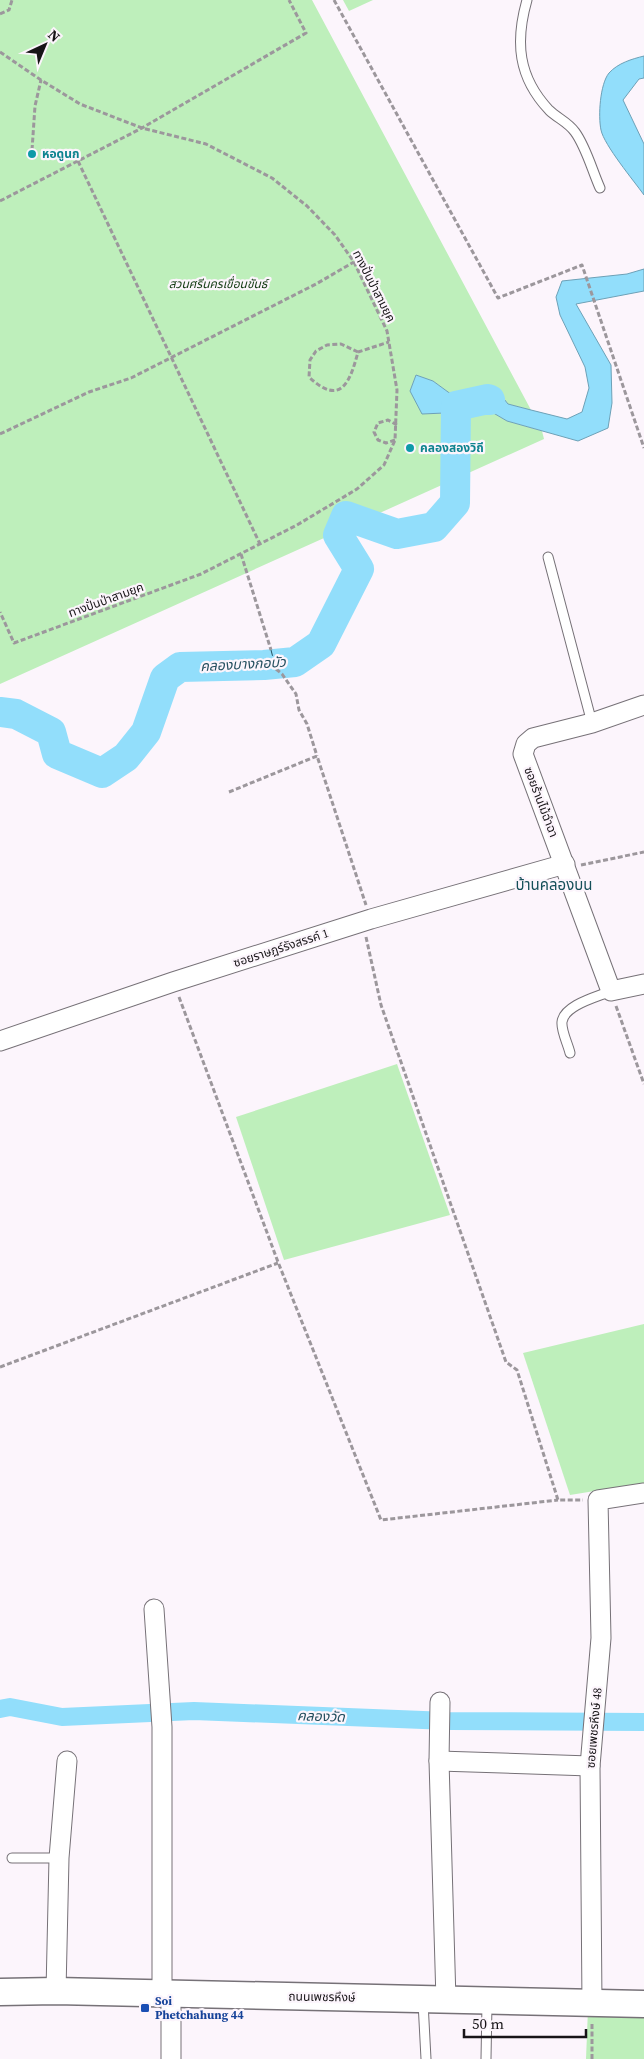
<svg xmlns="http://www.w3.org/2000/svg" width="644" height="2059" font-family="'Source Serif 4','Noto Sans Thai',serif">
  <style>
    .green { fill: #beefbb }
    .water { fill: #92defb; stroke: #6da1b7 }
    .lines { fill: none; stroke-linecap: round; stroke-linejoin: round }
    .canal { stroke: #92defb; stroke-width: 18 }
    .river { stroke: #92defb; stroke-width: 30 }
    .ferry { stroke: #244f5f; stroke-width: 1; stroke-dasharray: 6 5; stroke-linecap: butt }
    .lane-casing { stroke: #767177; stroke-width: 11 }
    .street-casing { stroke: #767177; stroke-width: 21 }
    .secondary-casing { stroke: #767177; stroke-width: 29 }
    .path { stroke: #9c979c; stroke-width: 3; stroke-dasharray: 5 2.5; stroke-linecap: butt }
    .lane { stroke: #fff; stroke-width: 9 }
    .street { stroke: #fff; stroke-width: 19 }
    .secondary { stroke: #fff; stroke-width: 26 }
    .culture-dot { fill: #0f9aa8; stroke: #fcf5fc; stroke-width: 2 }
    .transit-dot { fill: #1a4fb4; stroke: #fcf5fc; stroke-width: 2 }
    .labels { text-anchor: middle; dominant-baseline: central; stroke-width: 4.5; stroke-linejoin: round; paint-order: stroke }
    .culture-label { font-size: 12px; font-weight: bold; fill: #0d838f; stroke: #fcf5fc; text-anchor: start }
    .park-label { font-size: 12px; font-style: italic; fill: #133c13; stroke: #fcf5fc }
    .street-label { font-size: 12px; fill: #171417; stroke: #fcf5fc }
    .transit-label { font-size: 12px; font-weight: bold; fill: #164399; stroke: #fcf5fc; text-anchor: start }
    .water-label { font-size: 14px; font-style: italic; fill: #244f5f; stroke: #fcf5fc }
    .quarter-label { font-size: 15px; fill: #154f59; stroke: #fcf5fc }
  </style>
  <rect width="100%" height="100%" fill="#fcf5fc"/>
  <g class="green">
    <path d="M0,0H312L531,410L508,404L497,390L459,400L433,381L416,375L410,391L423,414L490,411L507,421L542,431L544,439L0,684Z"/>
    <path d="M343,0H373L349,11Z"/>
    <path d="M397,1064L450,1215L284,1260L236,1117Z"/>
    <path d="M644,1324V1483L570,1495L523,1353Z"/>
    <path d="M588,2009L644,2010V2059H586Z"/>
  </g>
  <g class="water">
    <path d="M644,56V78L639,79L623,100L644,144V195C634,181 604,145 601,130C598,116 600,84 609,73C618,63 632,59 644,56Z"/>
    <path d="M644,269V291L576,304L611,365L612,403L608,428L578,441L507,421L490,411L422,414L410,391L416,375L433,381L459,400L497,390L508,404L531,410L567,419L582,412L589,388L585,367L560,315L556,297L562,281L627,274Z"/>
  </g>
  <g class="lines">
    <path class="canal" d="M0,1709L10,1707L62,1717L194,1711L448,1721L644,1722"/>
    <path class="river" d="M0,712L16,714L51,732L57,754L102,773L126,757L146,732L165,678L180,667L264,665L295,662L321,644L359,569L338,535L346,516L397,534L434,527L455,503L456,406L488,399L490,400"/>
    <path class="ferry" d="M271,650L276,669"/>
    <g class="lane-casing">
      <g id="lane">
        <path d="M527,0C515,42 518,77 549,110C557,118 568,122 575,132C586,147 592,170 600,188"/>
        <path d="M548,557L592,723"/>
        <path d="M570,1053C568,1044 561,1031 562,1022C564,1005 597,997 611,991"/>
        <path d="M12,1858H59"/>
        <path d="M423,2002L426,2059"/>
        <path d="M486,2059L487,2004"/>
      </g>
    </g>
    <g class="street-casing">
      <g id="street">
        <path d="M644,705L592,723L533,738L526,744L523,754L611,991L644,984"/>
        <path d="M0,1041L173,982L371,919L565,864"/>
        <path d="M154,1609L162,1727V1994"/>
        <path d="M440,1702L439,1761L446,2000"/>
        <path d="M439,1761L590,1766"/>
        <path d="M56,1991L59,1858L67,1761"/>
        <path d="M592,2003L590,1766L601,1638L598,1500L644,1493"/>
        <path d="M171,2059V1994"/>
      </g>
    </g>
    <g class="secondary-casing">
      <path id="secondary" d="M0,1992L56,1991L644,2004"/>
    </g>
    <g class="path">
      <path d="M334,0L498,298L582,265L644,448"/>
      <path d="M0,14L9,10L12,0"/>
      <path d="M0,52L41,80L80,104L142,128L206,144L272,178L307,206L335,235L354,262L387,331L397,390L395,440L384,465L357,489L297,525L201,574L14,643L0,612"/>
      <path d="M32,150L35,106L41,80"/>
      <path d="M78,161L260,544"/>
      <path d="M0,201L142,128L306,33L289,0"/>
      <path d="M358,352L341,344L327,345L316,351L310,360L309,377C341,407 350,382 358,352L389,342"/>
      <path d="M0,434L89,392L131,378L316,284L354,262"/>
      <path d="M395,440L386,443L378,440L374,432L378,423L388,420L397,425"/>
      <path d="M241,554L271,650"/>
      <path d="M276,669L282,674L296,694L299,710L307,724L317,756"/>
      <path d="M229,792L317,756L366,905"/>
      <path d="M581,865L644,852"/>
      <path d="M366,937L381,1005L506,1362L517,1370L558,1500H583"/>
      <path d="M179,997L278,1262L381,1520L558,1500"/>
      <path d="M616,1006L644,1084"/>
      <path d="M0,1367L278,1263"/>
      <path d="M592,2059V2024"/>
    </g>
    <use href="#lane" class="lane"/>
    <use href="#street" class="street"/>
    <use href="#secondary" class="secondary"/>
  </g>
  <g class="culture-dot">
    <circle cx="32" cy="154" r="5"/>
    <circle cx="410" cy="448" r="5"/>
  </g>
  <rect class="transit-dot" x="140" y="2003" width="10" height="10" rx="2.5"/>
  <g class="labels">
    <g class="culture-label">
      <text x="42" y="154">หอดูนก</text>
      <text x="420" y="448">คลองสองวิถี</text>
    </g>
    <g class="park-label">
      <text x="218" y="284">สวนศรีนครเขื่อนขันธ์</text>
    </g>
    <g class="street-label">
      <text transform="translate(374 286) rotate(63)">ทางปั่นป่าสามยุค</text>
      <text transform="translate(106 600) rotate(-20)">ทางปั่นป่าสามยุค</text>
      <text transform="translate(541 802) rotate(69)">ซอยร้านไม้ฉำฉา</text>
      <text transform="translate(281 948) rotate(-18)">ซอยราษฎร์รังสรรค์ 1</text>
      <text transform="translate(594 1728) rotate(-85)">ซอยเพชรหึงษ์ 48</text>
      <text transform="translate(322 1997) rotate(1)">ถนนเพชรหึงษ์</text>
    </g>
    <g class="transit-label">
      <text x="155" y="2001">Soi<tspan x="155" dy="14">Phetchahung 44</tspan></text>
    </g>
    <g class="water-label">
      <text transform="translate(243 664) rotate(-3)">คลองบางกอบัว</text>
      <text transform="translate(321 1716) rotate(2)">คลองวัด</text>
    </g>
    <g class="quarter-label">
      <text x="554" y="884">บ้านคลองบน</text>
    </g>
  </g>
  <g transform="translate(45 45) rotate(44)" stroke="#fcf5fc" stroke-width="4" paint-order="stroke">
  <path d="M0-4L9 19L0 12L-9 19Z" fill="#171417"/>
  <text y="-8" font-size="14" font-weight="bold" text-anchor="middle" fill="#171417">N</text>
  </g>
  <path d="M464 2029v8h122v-8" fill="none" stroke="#171417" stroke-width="2.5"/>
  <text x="472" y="2029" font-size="15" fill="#171417" stroke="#fcf5fc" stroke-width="4" paint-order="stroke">50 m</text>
</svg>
